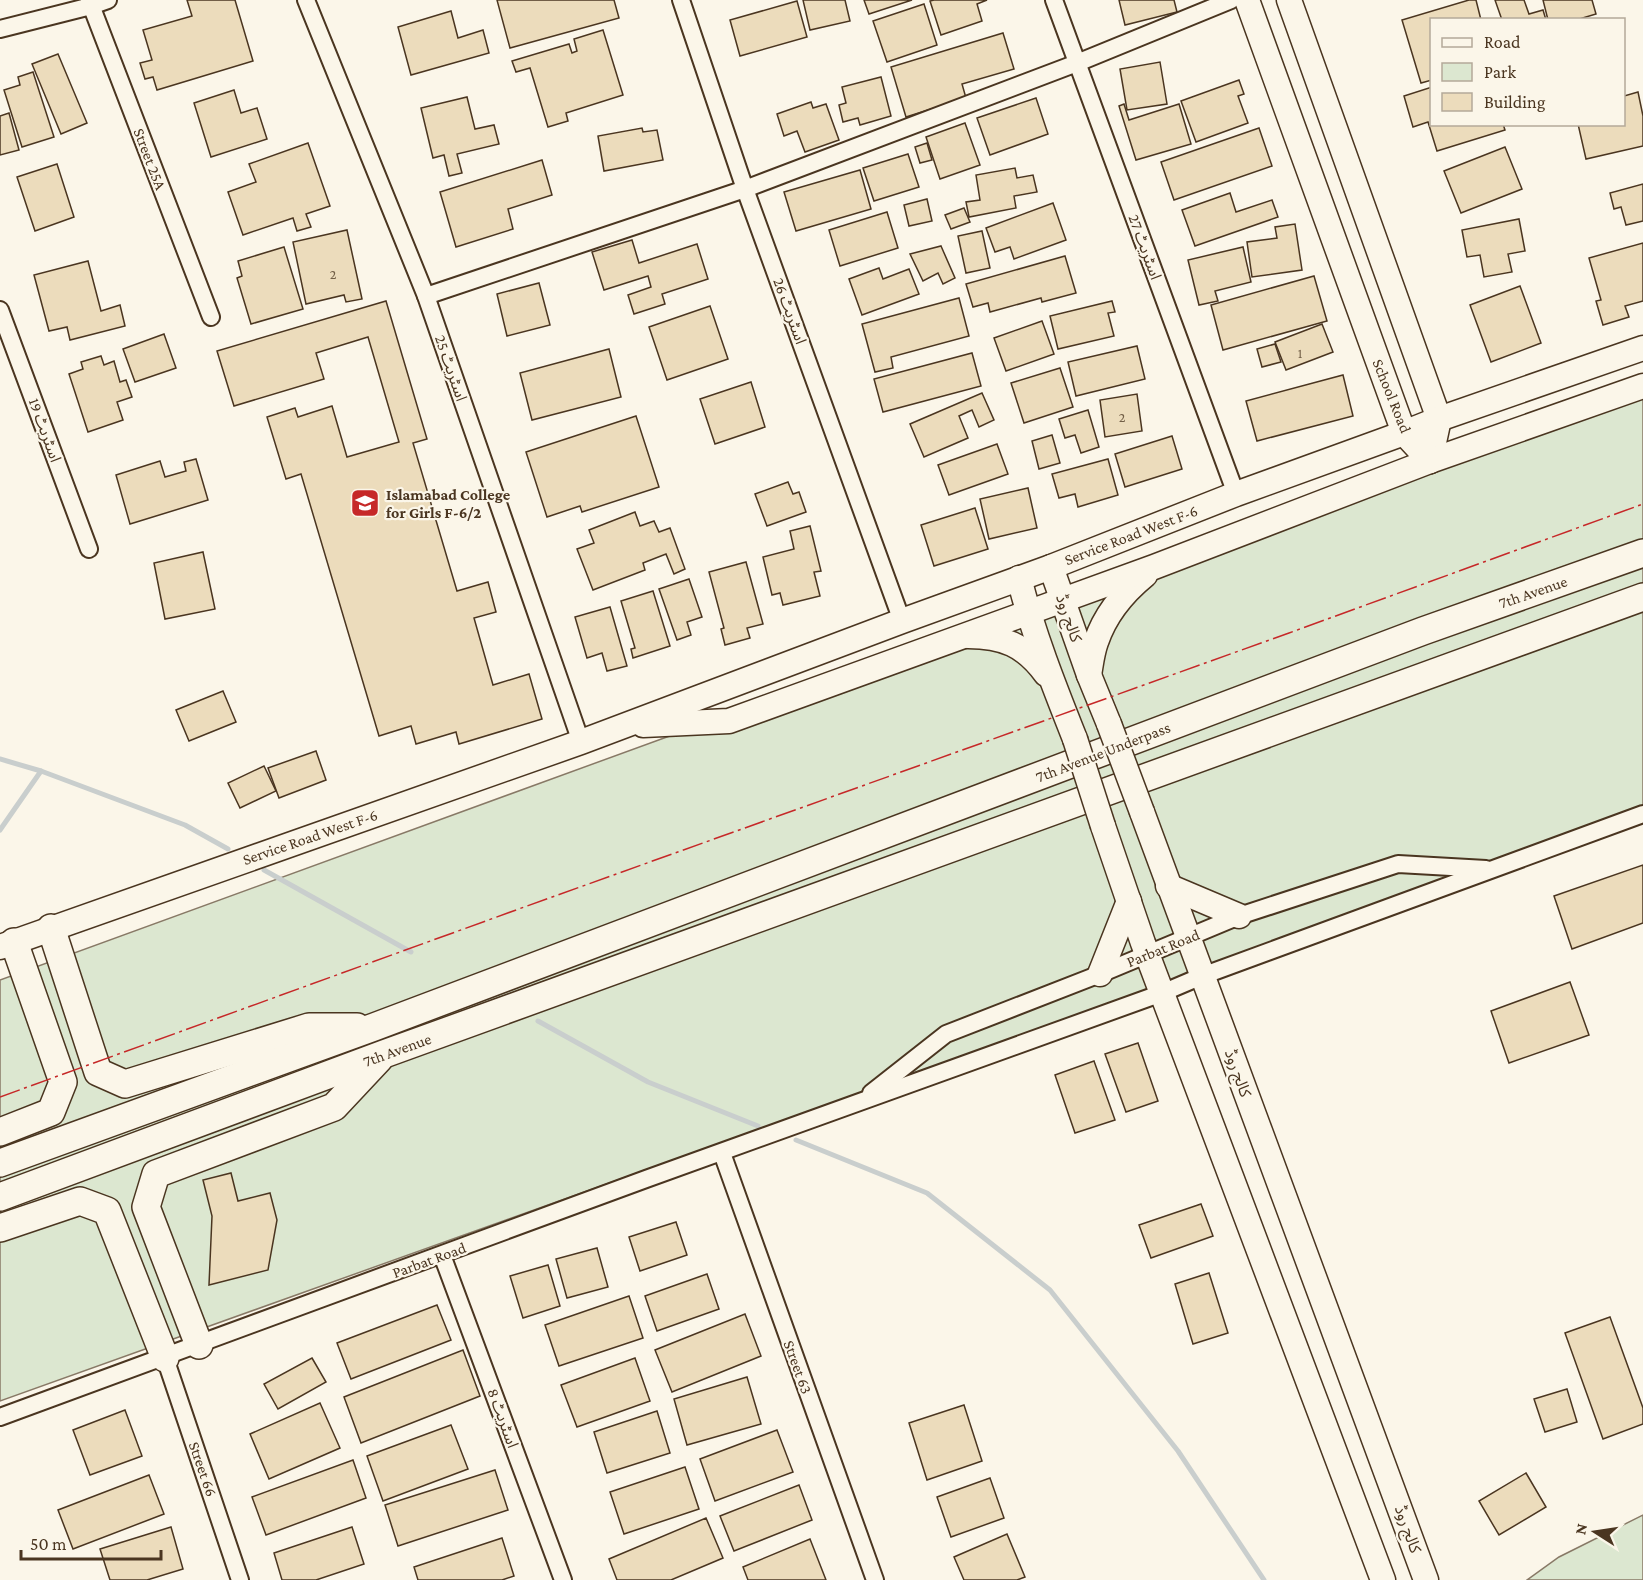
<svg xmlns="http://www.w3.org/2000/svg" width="1643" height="1580" font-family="'Crimson Pro','Noto Sans Arabic',serif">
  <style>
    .green { fill: #dce7d0; stroke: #887966; stroke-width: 1.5 }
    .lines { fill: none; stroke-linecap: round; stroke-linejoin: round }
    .stream { stroke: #c9cecd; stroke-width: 5 }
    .building { fill: #ecdcbc; stroke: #4a3520; stroke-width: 1.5 }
    .street-casing { stroke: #4a3520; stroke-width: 20 }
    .secondary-casing { stroke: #4a3520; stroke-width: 27 }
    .primary-casing { stroke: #4a3520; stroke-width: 30 }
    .street { stroke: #fbf6e9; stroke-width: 16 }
    .secondary { stroke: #fbf6e9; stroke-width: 24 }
    .primary { stroke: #fbf6e9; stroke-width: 27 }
    .secondary-bridge-casing { stroke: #4a3520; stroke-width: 27; stroke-linecap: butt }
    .secondary-bridge { stroke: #fbf6e9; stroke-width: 24 }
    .power { stroke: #c62828; stroke-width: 1.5; stroke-dasharray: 21 4.5 3 4.5; stroke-linecap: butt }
    .labels { text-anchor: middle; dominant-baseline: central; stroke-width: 4.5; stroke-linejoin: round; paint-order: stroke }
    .number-label { font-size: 14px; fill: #725f47 }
    .street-label { font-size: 16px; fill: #4a3520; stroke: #fbf6e9 }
    .poi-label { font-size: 16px; font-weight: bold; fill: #4a3520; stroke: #fbf6e9; text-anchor: start }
  </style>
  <rect width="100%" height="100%" fill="#fbf6e9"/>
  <g class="green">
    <path d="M1643,395V813L0,1401V980L1405,468Z"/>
    <path d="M1643,1515V1580H1527L1559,1557Z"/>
  </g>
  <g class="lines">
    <g class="stream">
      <path d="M0,759L41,771"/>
      <path d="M0,830L41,771L185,825L228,849"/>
      <path d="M264,870L411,952"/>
      <path d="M538,1021L648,1082L758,1126"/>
      <path d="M796,1140L927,1193L1050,1290L1178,1451L1264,1580"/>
    </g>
  </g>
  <g class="building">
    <path d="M187,0H235L253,61L157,90L153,77L145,79L140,63L152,60L143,30L192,16Z"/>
    <path d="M497,0H614L619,18L510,48Z"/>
    <path d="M803,0H845L850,21L810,30Z"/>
    <path d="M864,0H912L869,14Z"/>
    <path d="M934,0H987L977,4L982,21L941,35L930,1Z"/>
    <path d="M1119,0H1174L1177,12L1125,25Z"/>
    <path d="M1469,0H1476L1481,20H1432V80L1421,83L1402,20Z"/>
    <path d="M1495,0H1524L1529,14L1543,10L1546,20H1502Z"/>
    <path d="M1543,0H1592L1596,14L1576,20H1548Z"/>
    <path d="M797,1L807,37L740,56L730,20Z"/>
    <path d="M924,4L937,45L887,62L873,21Z"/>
    <path d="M451,11L458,38L483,30L489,53L411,75L398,27Z"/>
    <path d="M603,30L623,95L566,113L568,121L548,127L530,68L516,72L512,61L569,44L572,53L577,51L574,39Z"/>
    <path d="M1003,33L1014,69L962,84L966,98L906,117L891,67Z"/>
    <path d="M58,54L87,123L61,134L32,64Z"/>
    <path d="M1160,62L1167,104L1127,110L1120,69Z"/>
    <path d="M33,72L54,137L22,147L4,90L20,85L18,77Z"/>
    <path d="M881,77L891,116L860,125L858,118L843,122L839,105L846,103L842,87Z"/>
    <path d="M1239,80L1244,94L1238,96L1248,123L1196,142L1181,101Z"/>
    <path d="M1432,87V124H1503L1505,130L1437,151L1428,122L1413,127L1404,96Z"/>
    <path d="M234,90L241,113L257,108L267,139L211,157L194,103Z"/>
    <path d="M1638,92L1643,116V146L1586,159L1578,124H1624V96Z"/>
    <path d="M467,97L475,129L494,125L499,144L457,154L462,173L449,176L444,155L433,158L421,108Z"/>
    <path d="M1036,98L1048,134L990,155L977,118Z"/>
    <path d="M811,102L813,108L826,104L839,140L805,152L797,131L784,136L777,114Z"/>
    <path d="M1124,104L1129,120L1179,104L1191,144L1136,160L1119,106Z"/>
    <path d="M9,113L19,150L0,155V116Z"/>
    <path d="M965,123L980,165L940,179L926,137Z"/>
    <path d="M642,128L643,132L657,130L663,160L604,171L598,136Z"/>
    <path d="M1259,128L1272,166L1174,200L1161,162Z"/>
    <path d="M308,143L330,206L306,214L311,227L297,231L293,218L243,235L228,192L256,182L249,164Z"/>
    <path d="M927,143L932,160L920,163L915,147Z"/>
    <path d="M1505,147L1522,189L1461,213L1444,171Z"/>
    <path d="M908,154L919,187L874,201L863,168Z"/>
    <path d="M542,160L552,195L508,209L513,229L456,247L440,192Z"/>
    <path d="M57,164L74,217L35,231L17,177Z"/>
    <path d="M1015,168L1017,178L1033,175L1037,192L1014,196L1016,208L969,217L966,202L980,200L976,175Z"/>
    <path d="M860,170L871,209L796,231L784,192Z"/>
    <path d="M1643,184V221L1626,225L1621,207L1614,209L1610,193Z"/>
    <path d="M1230,193L1236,212L1272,200L1278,217L1195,246L1182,210Z"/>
    <path d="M927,199L932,221L909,226L904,205Z"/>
    <path d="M1053,203L1066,240L1014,259L1010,247L995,252L986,228Z"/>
    <path d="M964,208L970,222L951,229L945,215Z"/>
    <path d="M887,212L898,248L840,266L829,230Z"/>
    <path d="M1519,219L1525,251L1508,254L1512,272L1484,277L1480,255L1467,257L1462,230Z"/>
    <path d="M1295,224L1302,270L1252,277L1247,242L1277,238L1275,227Z"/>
    <path d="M347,230L362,299L346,302L344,295L306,304L293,242Z"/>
    <path d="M982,231L990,268L966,273L958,236Z"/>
    <path d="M632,240L639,263L697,244L708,279L662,294L665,304L634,314L628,295L651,287L648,276L604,290L592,252Z"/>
    <path d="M1643,243V301L1625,306L1629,317L1603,325L1596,301L1601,300L1589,258Z"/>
    <path d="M941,246L955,278L943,284L938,273L923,281L910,254Z"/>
    <path d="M284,247L303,309L251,324L237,278L242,276L238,261Z"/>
    <path d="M1243,247L1251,282L1215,291L1218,301L1199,305L1188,260Z"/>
    <path d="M1065,256L1076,293L1042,302L1041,298L990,312L988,303L973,307L966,284Z"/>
    <path d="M88,261L101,311L120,305L125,326L70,340L67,327L49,331L34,275Z"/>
    <path d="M879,268L883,279L909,269L919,294L862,315L849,279Z"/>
    <path d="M1314,276L1327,321L1223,350L1211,305Z"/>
    <path d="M539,283L550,325L507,336L497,294Z"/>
    <path d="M1520,286L1541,343L1491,362L1470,305Z"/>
    <path d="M959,298L969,336L891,357L893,368L875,372L862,324Z"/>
    <path d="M386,301L427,439L413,443L457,591L488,582L496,612L474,618L493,685L529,674L542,719L459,744L456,732L416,744L411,726L379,736L301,474L286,479L267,417L295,408L298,417L332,406L347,457L399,442L368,337L316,353L324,379L234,406L217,351Z"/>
    <path d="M1112,301L1115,312L1108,313L1114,336L1058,349L1050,316Z"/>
    <path d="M710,306L728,359L667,380L649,327Z"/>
    <path d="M1042,321L1054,354L1006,371L994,338Z"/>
    <path d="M1322,324L1333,352L1286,370L1275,342Z"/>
    <path d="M164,334L176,368L135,382L123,349Z"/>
    <path d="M1275,344L1281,362L1262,367L1257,349Z"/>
    <path d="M1137,346L1145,379L1076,396L1068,362Z"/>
    <path d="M609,349L621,397L532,420L520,373Z"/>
    <path d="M972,353L981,386L883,412L874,379Z"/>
    <path d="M101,356L104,365L114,361L120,382L126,380L132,397L117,402L123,420L88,432L69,374L83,369L81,362Z"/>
    <path d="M1060,368L1073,407L1024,423L1011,383Z"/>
    <path d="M1343,375L1353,416L1257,441L1246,401Z"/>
    <path d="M751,382L765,427L715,444L700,399Z"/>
    <path d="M982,393L994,420L979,427L972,410L959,416L968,438L924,457L910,424Z"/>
    <path d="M1137,394L1142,431L1105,437L1100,400Z"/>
    <path d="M1088,410L1099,447L1081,453L1075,435L1065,438L1059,419Z"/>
    <path d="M636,416L659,487L582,512L580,506L547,517L526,452Z"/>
    <path d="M1052,435L1060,463L1039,469L1032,441Z"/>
    <path d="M1172,436L1182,469L1125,487L1115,454Z"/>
    <path d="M997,444L1008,474L949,495L938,465Z"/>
    <path d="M196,459L208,500L130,524L116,475L160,461L165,477L186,471L184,462Z"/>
    <path d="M1108,459L1118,495L1078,507L1075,494L1059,498L1052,474Z"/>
    <path d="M788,482L793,494L799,492L806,512L767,526L755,494Z"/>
    <path d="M1028,488L1037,528L989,539L980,499Z"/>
    <path d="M975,508L988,549L934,566L921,525Z"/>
    <path d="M635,512L640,526L654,521L659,532L670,528L685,569L674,574L666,554L643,563L645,570L593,590L577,549L594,543L589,530Z"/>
    <path d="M810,526L821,571L814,572L820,596L783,605L780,593L772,595L763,557L794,549L790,531Z"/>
    <path d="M203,552L215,609L165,619L154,563Z"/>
    <path d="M746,562L763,624L747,628L750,638L725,645L721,629L724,628L709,572Z"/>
    <path d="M689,579L702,617L687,622L691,635L677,640L659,589Z"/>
    <path d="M653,591L670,646L633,658L631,649L635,648L621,601Z"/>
    <path d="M610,607L627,666L607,671L602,653L587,658L575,617Z"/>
    <path d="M223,691L236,722L189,741L176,710Z"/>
    <path d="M316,751L326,780L279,798L268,768Z"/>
    <path d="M264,766L276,791L240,808L228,783Z"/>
    <path d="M1643,865V923L1572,949L1554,896Z"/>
    <path d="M1570,982L1589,1035L1509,1063L1491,1011Z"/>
    <path d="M1138,1043L1158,1101L1126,1112L1105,1054Z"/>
    <path d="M1094,1061L1115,1120L1075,1133L1055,1075Z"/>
    <path d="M231,1173L238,1201L270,1193L277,1220L268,1270L209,1285L212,1216L203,1180Z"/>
    <path d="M1201,1204L1213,1236L1151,1258L1139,1225Z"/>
    <path d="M676,1222L687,1255L640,1271L629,1237Z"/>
    <path d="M597,1248L608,1287L567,1298L556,1259Z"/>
    <path d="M548,1265L560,1306L523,1318L510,1276Z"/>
    <path d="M1209,1273L1228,1333L1193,1344L1175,1284Z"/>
    <path d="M707,1274L719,1309L657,1331L645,1296Z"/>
    <path d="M629,1296L643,1338L559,1366L545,1325Z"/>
    <path d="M437,1305L451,1340L351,1379L337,1343Z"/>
    <path d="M745,1314L761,1356L672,1392L655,1350Z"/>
    <path d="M1610,1317L1643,1408V1424L1603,1439L1565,1333Z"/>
    <path d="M463,1350L480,1396L361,1443L344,1397Z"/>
    <path d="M312,1358L326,1382L278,1409L264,1384Z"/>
    <path d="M635,1358L650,1401L577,1427L561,1385Z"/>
    <path d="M747,1377L761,1424L687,1445L674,1399Z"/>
    <path d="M1567,1389L1577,1422L1545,1432L1534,1399Z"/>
    <path d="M320,1403L340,1448L269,1479L250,1434Z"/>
    <path d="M964,1405L982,1461L927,1480L909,1423Z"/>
    <path d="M125,1410L142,1456L90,1475L73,1430Z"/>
    <path d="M657,1411L670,1453L607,1473L594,1432Z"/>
    <path d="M451,1425L468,1469L383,1501L367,1456Z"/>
    <path d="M777,1430L793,1472L715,1501L700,1459Z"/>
    <path d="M353,1460L366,1498L266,1535L252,1497Z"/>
    <path d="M685,1467L699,1509L624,1534L610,1492Z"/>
    <path d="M495,1470L508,1510L398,1546L385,1505Z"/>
    <path d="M1526,1473L1546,1507L1499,1535L1479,1501Z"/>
    <path d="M149,1475L164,1514L73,1549L58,1510Z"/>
    <path d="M990,1478L1004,1518L951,1537L937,1497Z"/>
    <path d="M799,1485L812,1520L734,1551L720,1516Z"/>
    <path d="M706,1518L723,1558L671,1580H617L609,1559Z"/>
    <path d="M171,1527L183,1569L147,1580H110L100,1549Z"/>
    <path d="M352,1527L364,1564L316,1580H282L274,1553Z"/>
    <path d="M1007,1534L1025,1577L1017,1580H964L954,1557Z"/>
    <path d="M502,1538L514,1576L502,1580H418L414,1567Z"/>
    <path d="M810,1539L826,1580H748L743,1567Z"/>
  </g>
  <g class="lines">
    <g class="street-casing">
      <g id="street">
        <path d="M89,0L211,317"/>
        <path d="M306,0L426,296L581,742"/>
        <path d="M681,0L745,189L902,621"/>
        <path d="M1054,0L1236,494"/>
        <path d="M0,29L91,6L108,0"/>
        <path d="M426,296L745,189L1077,63L1231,0"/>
        <path d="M0,310L89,549"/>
        <path d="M871,1093L946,1034L1100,974L1239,916L1398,864L1486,869"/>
        <path d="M722,1153L875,1580"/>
        <path d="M442,1255L563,1580"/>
        <path d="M165,1358L240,1580"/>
        <path d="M0,1417L646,1179L1162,993L1202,976L1643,814"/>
      </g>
    </g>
    <g class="secondary-casing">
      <g id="secondary">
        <path d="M1247,0L1404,433L1430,461"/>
        <path d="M1289,0L1439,419L1430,461"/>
        <path d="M1051,567L1089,675L1109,724"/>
        <path d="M1019,578C1033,633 1054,686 1075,739"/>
        <path d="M968,636C1003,636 1025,645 1046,674"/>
        <path d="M1089,675C1091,664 1092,653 1096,642C1105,615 1123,593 1145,575"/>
        <path d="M643,725L729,721L1154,567L1430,461L1643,386"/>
        <path d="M1142,812L1426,1580"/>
        <path d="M1103,826L1143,943L1383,1580"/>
        <path d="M1168,886L1239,916"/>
        <path d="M0,947L581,742L902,621L1051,567L1236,494L1404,433L1439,419L1643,348"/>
        <path d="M1100,974L1129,901"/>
      </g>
    </g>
    <g class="primary-casing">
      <g id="primary">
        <path d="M51,928L98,1072L125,1084L309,1027H357"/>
        <path d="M0,1132L51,1112L63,1082L14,942"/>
        <path d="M0,1163L374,1027L1423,631L1643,553"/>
        <path d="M0,1197L384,1054L1643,597"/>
        <path d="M0,1228L80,1201L107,1211L165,1358"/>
        <path d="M199,1345L146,1207L156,1174L334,1107L379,1059"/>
      </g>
    </g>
    <use href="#street" class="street"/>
    <use href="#secondary" class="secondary"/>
    <use href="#primary" class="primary"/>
    <g class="secondary-bridge-casing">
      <g id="secondary-bridge">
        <path d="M1109,724L1142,812"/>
        <path d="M1075,739L1103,826"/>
      </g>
    </g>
    <use href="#secondary-bridge" class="secondary-bridge"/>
    <path class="power" d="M0,1097L527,906L1289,633L1643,504"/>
  </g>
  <defs>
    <g id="university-square" transform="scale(1.5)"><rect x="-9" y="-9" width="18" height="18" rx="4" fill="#c62828" stroke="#fbf6e9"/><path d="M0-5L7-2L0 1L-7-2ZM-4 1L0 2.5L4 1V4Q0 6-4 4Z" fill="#fff"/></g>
  </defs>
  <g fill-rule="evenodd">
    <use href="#university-square" x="365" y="503"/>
  </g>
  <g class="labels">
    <g class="number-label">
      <text x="333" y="274">2</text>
      <text x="1300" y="353">1</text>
      <text x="1122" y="417">2</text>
    </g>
    <g class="street-label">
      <text transform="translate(150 159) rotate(69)">Street 25A</text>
      <text transform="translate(1145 247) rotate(70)">اسٹریٹ 27</text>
      <text transform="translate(790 311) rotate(70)">اسٹریٹ 26</text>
      <text transform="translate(451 368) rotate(71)">اسٹریٹ 25</text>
      <text transform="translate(1392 396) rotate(68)">School Road</text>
      <text transform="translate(45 430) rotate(70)">اسٹریٹ 19</text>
      <text transform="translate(1131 535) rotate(-21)">Service Road West F-6</text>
      <text transform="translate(1533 592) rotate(-19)">7th Avenue</text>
      <text transform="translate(1069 618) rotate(71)">کالج روڈ</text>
      <text transform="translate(1103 752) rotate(-21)">7th Avenue Underpass</text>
      <text transform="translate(310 837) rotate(-19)">Service Road West F-6</text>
      <text transform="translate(1163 948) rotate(-22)">Parbat Road</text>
      <text transform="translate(397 1050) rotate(-20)">7th Avenue</text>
      <text transform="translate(1238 1073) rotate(70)">کالج روڈ</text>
      <text transform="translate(429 1260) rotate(-20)">Parbat Road</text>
      <text transform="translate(798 1367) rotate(70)">Street 63</text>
      <text transform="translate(503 1418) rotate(70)">اسٹریٹ 8</text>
      <text transform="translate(203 1469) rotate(71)">Street 66</text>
      <text transform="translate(1408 1529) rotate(70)">کالج روڈ</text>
    </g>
    <g class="poi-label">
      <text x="386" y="494">Islamabad College<tspan x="386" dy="18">for Girls F-6/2</tspan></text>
    </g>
  </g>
  <rect x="1430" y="18" width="195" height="108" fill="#fbf6e9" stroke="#b4a999" stroke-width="1.5"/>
  <rect x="1442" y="38" width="30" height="9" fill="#fbf6e9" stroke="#b4a999" stroke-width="1.5"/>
  <text x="1484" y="48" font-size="18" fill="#4a3520">Road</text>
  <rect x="1442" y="63" width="30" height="18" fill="#dce7d0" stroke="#b4a999" stroke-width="1.5"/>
  <text x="1484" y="78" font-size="18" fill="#4a3520">Park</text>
  <rect x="1442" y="93" width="30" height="18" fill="#ecdcbc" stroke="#b4a999" stroke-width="1.5"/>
  <text x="1484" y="108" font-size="18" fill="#4a3520">Building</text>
  <g transform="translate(1595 1532) rotate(282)" stroke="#fbf6e9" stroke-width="4.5" paint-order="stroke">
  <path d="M0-4.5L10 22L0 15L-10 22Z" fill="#4a3520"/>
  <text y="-9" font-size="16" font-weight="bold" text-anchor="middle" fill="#4a3520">N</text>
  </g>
  <path d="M21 1550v9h140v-9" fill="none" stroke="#4a3520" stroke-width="3"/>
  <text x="30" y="1550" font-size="18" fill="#4a3520" stroke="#fbf6e9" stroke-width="4.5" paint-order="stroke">50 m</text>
</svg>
